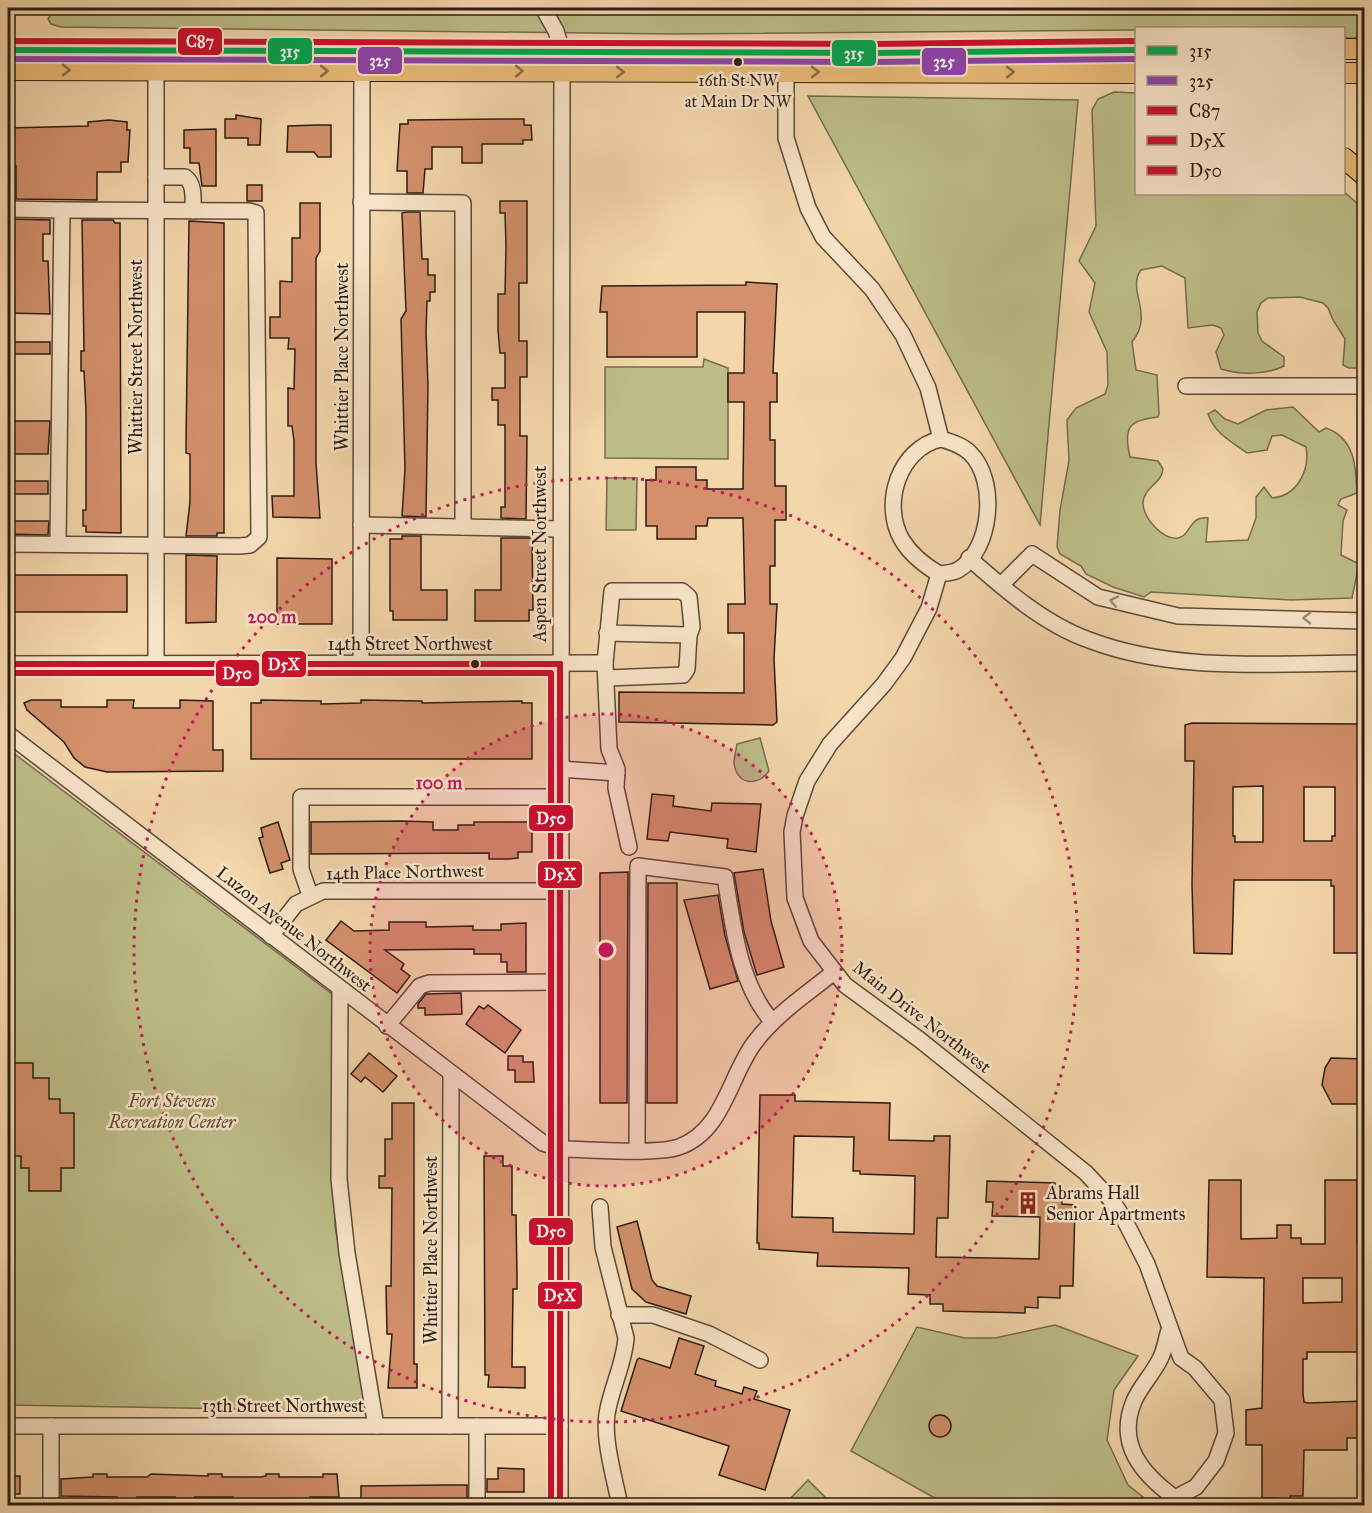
<svg xmlns="http://www.w3.org/2000/svg" width="1372" height="1513" font-family="'IM FELL Great Primer',serif">
  <style>
    .green { fill: #bdbd88; stroke: #746c4f; stroke-width: 1.5 }
    .building { fill: #d3906b; stroke: #2c1c16; stroke-width: 1.5; fill-rule: evenodd }
    .lines { fill: none; stroke-linecap: round; stroke-linejoin: round }
    .minor-casing { stroke: #5e4a3b; stroke-width: 18 }
    .major-casing { stroke: #2c1c16; stroke-width: 22 }
    .minor { stroke: #f8e4c8; stroke-width: 15 }
    .major { stroke: #eabb76; stroke-width: 20 }
    .bus-1-casing { stroke: #f8e4c8; stroke-width: 10 }
    .bus-2-casing { stroke: #f8e4c8; stroke-width: 10 }
    .bus-3-casing { stroke: #f8e4c8; stroke-width: 10 }
    .bus-4-casing { stroke: #f8e4c8; stroke-width: 10 }
    .bus-5-casing { stroke: #f8e4c8; stroke-width: 10 }
    .bus-1 { stroke: #00a651; stroke-width: 6 }
    .bus-2 { stroke: #8e44ad; stroke-width: 6 }
    .bus-3 { stroke: #c8102e; stroke-width: 6 }
    .bus-4 { stroke: #c8102e; stroke-width: 6 }
    .bus-5 { stroke: #c8102e; stroke-width: 6 }
    .oneway { stroke: #8b6c46 }
    .oneway2 { stroke: #9c8a78 }
    .ring { fill: none; stroke: #c2185b; stroke-width: 3; stroke-dasharray: 3 6 }
    .bus-dot { fill: #2c1c16; stroke: #f8e4c8; stroke-width: 2 }
    .labels { text-anchor: middle; dominant-baseline: central; stroke-width: 5; stroke-linejoin: round; paint-order: stroke }
    .bus-label { font-size: 16px; fill: #2c1c16; stroke: #f8e4c8 }
    .street-label { font-size: 18px; fill: #2c1c16; stroke: #f8e4c8 }
    .park-label { font-size: 18px; font-style: italic; fill: #584c38; stroke: #f8e4c8 }
    .poi-label { font-size: 18px; fill: #2c1c16; stroke: #f8e4c8; text-anchor: start }
    .centre { fill: #c2185b; stroke: #f8e4c8; stroke-width: 3 }
    .ring-label { font-size: 18px; text-anchor: middle; font-weight: bold; fill: #c2185b; stroke: #f8e4c8; stroke-width: 5; stroke-linejoin: round; paint-order: stroke }
    .line-badge { stroke: #f8e4c8; stroke-width: 2 }
    .badge-label { font-size: 16px; text-anchor: middle; font-weight: bold; fill: #fff }
  </style>
  <rect width="100%" height="100%" fill="#f4d6ab"/>
  <filter id="stains"><feTurbulence type="fractalNoise" baseFrequency=".00333" numOctaves="4"/><feColorMatrix values="0 0 0 0 .2 0 0 0 0 .09 0 0 0 0 .02 0 0 0 .5 -.17"/></filter>
  <radialGradient id="worn" r=".72"><stop offset=".6" stop-color="#630" stop-opacity="0"/><stop offset="1" stop-color="#630" stop-opacity=".3"/></radialGradient>
  <g class="green">
    <path d="M55,8H1364V38H1344V28L673,34L61,27L51,24L48,19Z"/>
    <path d="M1114,92L1136,93V194L1344,192L1364,209V368H1349L1343,365L1345,339L1333,320L1328,308L1323,303L1300,297L1268,298L1261,303L1257,312L1258,333L1262,341L1284,357V366C1266,375 1240,375 1221,369L1216,352L1224,335L1221,328L1213,325L1188,328L1185,278L1162,266L1141,270C1126,290 1155,314 1132,342L1136,370L1157,375L1159,414L1158,417C1129,420 1123,427 1130,457L1158,461L1163,469C1162,484 1143,487 1143,504C1144,518 1162,540 1178,538C1192,535 1188,516 1208,518L1206,542L1248,540L1256,518V497L1264,487L1272,498C1297,496 1310,471 1306,447L1282,435L1272,436L1267,450L1247,453C1231,441 1215,434 1208,414L1215,410L1225,419L1238,424L1266,410L1293,407L1319,432L1326,428C1355,438 1356,467 1357,493L1341,499L1338,505L1347,510L1343,521L1341,555L1359,564L1352,598L1291,600L1151,592L1144,597L1113,587L1086,574L1081,566L1060,554L1057,547L1060,510L1069,461L1067,420L1076,408L1105,394L1108,385L1107,352L1089,312L1095,283L1079,261L1096,226L1092,110L1098,99Z"/>
    <path d="M808,96L1078,100L1040,525Z"/>
    <path d="M704,359L728,368V459L605,458V367H703Z"/>
    <path d="M607,478H637L636,530H606Z"/>
    <path d="M760,738L769,771C757,787 737,785 734,763C734,758 736,750 737,744Z"/>
    <path d="M8,749L336,997L335,1226L368,1411L8,1405Z"/>
    <path d="M1055,1325L1138,1356L1114,1390L1107,1440L1128,1485L1153,1505H947L851,1451L917,1327L965,1338H995Z"/>
    <path d="M808,1480L833,1505H784Z"/>
  </g>
  <g class="building">
    <path d="M236,115L261,119L260,145H248V138H225V119H236Z"/>
    <path d="M501,119H524V125H531L532,140H523V144H482V163H462V147H432V169H425L423,193H407V171H397L400,124H408V120Z"/>
    <path d="M109,120L127,122V130H130L128,162H121V172H97V200L16,199V166H8V128L88,126V122Z"/>
    <path d="M317,125H331V157H318L314,152H287L288,126Z"/>
    <path d="M216,129V186H202L199,163H190V148H184V130Z"/>
    <rect x="247" y="185" width="15" height="16"/>
    <path d="M500,201H527V283H519V341H527V377H520V436H527L526,519L501,518V507H505V425H498V400H492V388H505V353H500L498,330V294H505L506,246L505,213H500Z"/>
    <path d="M300,203H320V251L316,258V463L320,518L273,517L272,496H294V441L292,426H288V388L294,389L295,349H288L289,338H270V317H280V281L292,282V238H300Z"/>
    <path d="M407,212H420L422,259H428V275H435V292H430V301H427L426,332L428,385L426,517L402,516L405,469L401,319L406,311L402,213Z"/>
    <path d="M8,219L50,220V234H43V261H48L50,314L8,313Z"/>
    <path d="M82,220H113L115,223H120L121,533L86,532V526H83V510H86V411L84,371H81V351H84Z"/>
    <path d="M189,221L224,223V533H217V536H186L190,502V454L186,453V443Z"/>
    <path d="M746,282L777,284L773,373H777V402H770V440H775V486H786V520H775V566H770V604H777L774,659L777,722L773,725L619,722V692L744,693V633H728V604H745L743,518H708L707,526H696V539H657V526H646V480H656V467H696V480H707V489H743L744,402H728V373H744L745,312H697V357H607V312H600L602,286L746,285Z"/>
    <rect x="8" y="342" width="42" height="12"/>
    <path d="M8,421H50L48,454H8Z"/>
    <rect x="8" y="481" width="40" height="13"/>
    <path d="M8,521H49L48,535L8,534Z"/>
    <path d="M402,536H421V590H447V620H393V611H390V539H402Z"/>
    <path d="M501,538H532L533,610H529V621H475V590H501Z"/>
    <path d="M186,555L217,556L216,622L186,623Z"/>
    <path d="M277,558L332,559V624H277Z"/>
    <rect x="8" y="575" width="119" height="37"/>
    <path d="M31,700H61V707H107V700H134L133,708H180V700L213,701V750H223V771L107,772L85,767L74,758L64,742L27,710L24,703Z"/>
    <path d="M261,700L321,701V704L361,703V700L422,701V703L522,701V703H532V759H251V703H261Z"/>
    <path d="M1192,723L1365,724V953H1334V886H1331V880H1234L1232,954L1194,953L1192,885L1194,761H1185V725ZM1263,786V842H1235V836H1233V787ZM1304,787H1335V836H1332V841H1304Z"/>
    <path d="M652,794L674,796L673,806L711,811L712,803L761,804L756,852L727,848L728,839L670,832L668,841L647,839Z"/>
    <path d="M401,821L433,822V830H458V825H474V822H532V852H518V858L509,859H489V853L311,854V822Z"/>
    <path d="M278,822L290,860L281,863L283,869L270,873L259,838L263,837L261,828Z"/>
    <path d="M763,869L771,921L784,967L757,975L744,932L734,873Z"/>
    <path d="M628,872L627,1103H600V873Z"/>
    <path d="M648,883H677V1103H647Z"/>
    <path d="M718,895L725,936L738,981L710,989L684,900Z"/>
    <path d="M341,921L354,931L389,930V922H426V927L473,926V930H501V924L526,923V972H507V962H501V954H474V949L385,950L404,964L401,969L410,976L397,993L326,940Z"/>
    <path d="M461,993L462,1014L425,1015V1008H418V1004L426,994Z"/>
    <path d="M488,1005L521,1030L505,1053L466,1024L479,1006L484,1009Z"/>
    <path d="M369,1053L397,1076L383,1092L365,1077L361,1082L351,1074Z"/>
    <path d="M508,1056H523V1062H533L534,1082H515V1070H508Z"/>
    <path d="M1331,1058L1365,1059V1104H1332L1322,1085L1325,1068Z"/>
    <path d="M8,1063H33V1078H49V1099H60V1113H74V1168H61V1191H29V1168H21V1156H8Z"/>
    <path d="M760,1095H795V1101L890,1103L889,1140L934,1141V1136H950L948,1218H937L936,1257L1039,1259L1040,1217L992,1216L993,1202H986L987,1181L1055,1183L1054,1196H1062V1204L1075,1205L1073,1286H1060V1298L1038,1297V1308L1025,1307V1313L943,1311V1304H930V1295L908,1294L909,1268L817,1266L818,1253L759,1249V1243H757ZM794,1136L854,1137L853,1171H860V1174L915,1176L914,1234L833,1232V1218L792,1217Z"/>
    <path d="M392,1103H414V1364H417V1388H388L392,1334H387L386,1286H391L392,1188H379V1176H385V1139H392Z"/>
    <path d="M484,1156H503V1166H512V1215H516L517,1276V1289H513L512,1367H525V1388L488,1387L489,1375H485Z"/>
    <path d="M1209,1180H1241V1239L1277,1238V1225H1291V1238H1301V1244H1325V1180H1357V1243H1362L1361,1276H1365V1352H1307V1359H1303V1393L1304,1402L1308,1403L1365,1401V1438H1347V1450H1304L1303,1496H1290V1506H1278V1498H1262V1445H1246V1410L1262,1408L1264,1278L1207,1277ZM1303,1278H1342V1302L1303,1303Z"/>
    <path d="M637,1221L652,1280L657,1286L691,1296L686,1314L646,1302L632,1289L617,1227Z"/>
    <path d="M679,1338L704,1346L695,1374L716,1381L715,1386L742,1394L744,1387L757,1391L754,1399L790,1410L765,1490L719,1475L729,1446L621,1411L637,1360L639,1358L670,1368Z"/>
    <circle cx="940" cy="1426" r="11"/>
    <path d="M498,1468L524,1469V1492H487V1479H498Z"/>
    <path d="M93,1474H107V1477H147L151,1474L208,1476V1474H222V1477H261L266,1476V1474H279V1477H323V1474H337L339,1497H310V1506H261V1502H233V1497H195V1506H175V1497H137V1506H117V1497L61,1496V1479L93,1477Z"/>
    <rect x="8" y="1476" width="12" height="18"/>
    <path d="M446,1485H467V1503L361,1506V1486Z"/>
  </g>
  <g class="lines">
    <g class="minor-casing">
      <g id="minor">
        <path d="M543,8L556,31L562,51L560,1506"/>
        <path d="M786,63V138L808,208L823,237L872,289L903,335L928,388L941,439"/>
        <path d="M156,177H185C195,184 193,199 193,211"/>
        <path d="M361,202L463,203V527"/>
        <path d="M8,209L62,210L58,543"/>
        <path d="M1186,386H1364"/>
        <path d="M941,439C951,442 962,445 970,453C998,480 992,550 958,570C953,573 945,573 939,574C924,565 911,555 902,540C881,504 899,448 941,439Z"/>
        <path d="M361,525L560,529"/>
        <path d="M8,544L240,546L250,545L259,537L256,213L249,211L62,210"/>
        <path d="M969,558C1004,589 1044,624 1089,640C1175,673 1274,663 1364,663"/>
        <path d="M939,574L929,608L903,658L884,684L830,744L807,781L795,816L792,832L795,898L811,941L845,985L920,1040L1086,1173L1113,1202L1125,1221L1147,1264L1181,1358L1195,1368L1222,1400L1226,1433L1216,1461L1196,1487L1175,1498"/>
        <path d="M1001,585L1032,554L1098,597L1178,616L1364,621"/>
        <path d="M607,633L689,635L692,627L689,597L682,591H612L605,663L609,749L617,769L616,788L629,847"/>
        <path d="M8,664L605,663"/>
        <path d="M156,664V61"/>
        <path d="M361,664L362,51"/>
        <path d="M607,678L683,675L687,669L689,635"/>
        <path d="M8,734L543,1143L560,1149C588,1149 655,1155 679,1147C724,1131 729,1076 755,1042C776,1014 807,994 834,972"/>
        <path d="M560,769L617,773"/>
        <path d="M310,895L301,869V797H560"/>
        <path d="M271,936L296,904L323,891H560"/>
        <path d="M340,990L339,1179L347,1253L376,1426"/>
        <path d="M387,1026L420,986L429,983L560,982"/>
        <path d="M637,1150L638,866L725,877C733,925 739,984 772,1021"/>
        <path d="M600,1207L603,1247L626,1338C624,1365 611,1388 607,1414C603,1440 615,1480 620,1506"/>
        <path d="M619,1315H653L709,1334L760,1360"/>
        <path d="M1169,1330C1166,1339 1165,1349 1161,1357C1154,1373 1141,1385 1134,1401C1116,1444 1142,1474 1175,1498"/>
        <path d="M8,1426H560"/>
        <path d="M51,1426V1506"/>
        <path d="M450,1426L451,1073"/>
        <path d="M477,1426V1506"/>
      </g>
    </g>
    <g class="major-casing">
      <g id="major">
        <path d="M1344,49H1364"/>
        <path d="M8,50L873,53L1136,50"/>
        <path d="M8,70L1136,73"/>
        <path d="M1344,73H1364"/>
        <path d="M1344,158L1364,175"/>
      </g>
    </g>
    <use href="#minor" class="minor"/>
    <use href="#major" class="major"/>
    <g class="bus-1-casing">
      <path id="bus-1" d="M8,50L873,53L1136,50"/>
    </g>
    <g class="bus-2-casing">
      <path id="bus-2" d="M8,59L873,62L1136,59"/>
    </g>
    <g class="bus-3-casing">
      <path id="bus-3" d="M8,41L873,44L1136,41"/>
    </g>
    <g class="bus-4-casing">
      <g id="bus-4">
        <path d="M8,664H560"/>
        <path d="M560,664V1506"/>
      </g>
    </g>
    <g class="bus-5-casing">
      <path id="bus-5" d="M8,673H551V1506"/>
    </g>
    <use href="#bus-1" class="bus-1"/>
    <use href="#bus-2" class="bus-2"/>
    <use href="#bus-3" class="bus-3"/>
    <use href="#bus-4" class="bus-4"/>
    <use href="#bus-5" class="bus-5"/>
  </g>
  <defs><path id="oneway-chevron" d="M-2-3.5L2.5 0L-2 3.5" fill="none" stroke-width="1.6" stroke-linecap="round" stroke-linejoin="round" transform="scale(1.5)"/></defs>
  <g class="oneway">
    <use href="#oneway-chevron" transform="translate(66 70)"/>
    <use href="#oneway-chevron" transform="translate(324 71)"/>
    <use href="#oneway-chevron" transform="translate(519 71)"/>
    <use href="#oneway-chevron" transform="translate(620 72)"/>
    <use href="#oneway-chevron" transform="translate(815 72)"/>
    <use href="#oneway-chevron" transform="translate(1010 72)"/>
  </g>
  <g class="oneway2">
    <use href="#oneway-chevron" transform="translate(1114 601) rotate(-167)"/>
    <use href="#oneway-chevron" transform="translate(1307 618) rotate(-179)"/>
  </g>
  <circle cx="606" cy="950" r="236" fill="#c2185b" fill-opacity=".12"/>
  <g class="ring">
    <circle cx="606" cy="950" r="236"/>
    <circle cx="606" cy="950" r="472"/>
  </g>
  <defs>
    <g id="building-bare" transform="scale(1.8)"><path d="M-4-6H4V6H1V3H-1V6H-4ZM-2.5-4.3h1.7v1.8h-1.7ZM.8-4.3h1.7v1.8H.8ZM-2.5-1h1.7V.8h-1.7ZM.8-1h1.7V.8H.8Z" fill="#8f2418" stroke="#f8e4c8" stroke-width="2.5" paint-order="stroke"/></g>
  </defs>
  <g fill-rule="evenodd">
    <use href="#building-bare" x="1028" y="1203"/>
  </g>
  <g class="bus-dot">
    <circle cx="738" cy="62" r="5"/>
    <circle cx="475" cy="664" r="5"/>
  </g>
  <g class="labels">
    <g class="bus-label">
      <text x="738" y="80">16th St NW<tspan x="738" dy="21">at Main Dr NW</tspan></text>
    </g>
    <g class="street-label">
      <text transform="translate(136 357) rotate(-90)">Whittier Street Northwest</text>
      <text transform="translate(342 357) rotate(-90)">Whittier Place Northwest</text>
      <text transform="translate(540 554) rotate(-90)">Aspen Street Northwest</text>
      <text x="410" y="644">14th Street Northwest</text>
      <text transform="translate(405 872) rotate(-1)">14th Place Northwest</text>
      <text transform="translate(294 929) rotate(38)">Luzon Avenue Northwest</text>
      <text transform="translate(922 1017) rotate(38)">Main Drive Northwest</text>
      <text transform="translate(431 1250) rotate(-90)">Whittier Place Northwest</text>
      <text x="283" y="1406">13th Street Northwest</text>
    </g>
    <g class="park-label">
      <text x="172" y="1101">Fort Stevens<tspan x="172" dy="21">Recreation Center</tspan></text>
    </g>
    <g class="poi-label">
      <text x="1046" y="1193">Abrams Hall<tspan x="1046" dy="21">Senior Apartments</tspan></text>
    </g>
  </g>
  <circle cx="606" cy="950" r="9" class="centre"/>
  <g class="ring-label">
    <text x="272" y="623">200 m</text>
    <text x="439" y="789">100 m</text>
  </g>
  <g class="line-badge">
    <rect x="177" y="27" width="46" height="29" rx="6" fill="#c8102e"/>
    <rect x="267" y="37" width="46" height="28" rx="6" fill="#00a651"/>
    <rect x="831" y="39" width="46" height="28" rx="6" fill="#00a651"/>
    <rect x="357" y="46" width="46" height="29" rx="6" fill="#8e44ad"/>
    <rect x="921" y="47" width="46" height="29" rx="6" fill="#8e44ad"/>
    <rect x="261" y="650" width="46" height="28" rx="6" fill="#c8102e"/>
    <rect x="215" y="659" width="45" height="28" rx="6" fill="#c8102e"/>
    <rect x="528" y="804" width="46" height="28" rx="6" fill="#c8102e"/>
    <rect x="537" y="860" width="46" height="29" rx="6" fill="#c8102e"/>
    <rect x="528" y="1217" width="46" height="29" rx="6" fill="#c8102e"/>
    <rect x="537" y="1281" width="46" height="29" rx="6" fill="#c8102e"/>
  </g>
  <g class="badge-label">
    <text x="200" y="47">C87</text>
    <text x="290" y="57">315</text>
    <text x="854" y="59">315</text>
    <text x="380" y="66">325</text>
    <text x="944" y="67">325</text>
    <text x="284" y="670">D5X</text>
    <text x="237" y="679">D50</text>
    <text x="551" y="824">D50</text>
    <text x="560" y="880">D5X</text>
    <text x="551" y="1237">D50</text>
    <text x="560" y="1301">D5X</text>
  </g>
  <rect width="1372" height="1513" fill="none" stroke="#f4d6ab" stroke-width="30"/>
  <rect x="9" y="9" width="1354" height="1495" fill="none" stroke="#2c1c16" stroke-width="3"/>
  <rect x="15" y="15" width="1342" height="1483" fill="none" stroke="#2c1c16" stroke-width="1.5"/>
  <rect x="1135" y="27" width="210" height="168" fill="#f8e4c8" stroke="#a69481" stroke-width="1.5"/>
  <rect x="1147" y="46" width="30" height="9" fill="#00a651" stroke="#a69481" stroke-width="1.5"/>
  <text x="1189" y="57" font-size="18" fill="#2c1c16">315</text>
  <rect x="1147" y="76" width="30" height="9" fill="#8e44ad" stroke="#a69481" stroke-width="1.5"/>
  <text x="1189" y="87" font-size="18" fill="#2c1c16">325</text>
  <rect x="1147" y="106" width="30" height="9" fill="#c8102e" stroke="#a69481" stroke-width="1.5"/>
  <text x="1189" y="117" font-size="18" fill="#2c1c16">C87</text>
  <rect x="1147" y="136" width="30" height="9" fill="#c8102e" stroke="#a69481" stroke-width="1.5"/>
  <text x="1189" y="147" font-size="18" fill="#2c1c16">D5X</text>
  <rect x="1147" y="166" width="30" height="9" fill="#c8102e" stroke="#a69481" stroke-width="1.5"/>
  <text x="1189" y="177" font-size="18" fill="#2c1c16">D50</text>
  <rect width="100%" height="100%" filter="url(#stains)"/>
  <rect width="100%" height="100%" fill="url(#worn)"/>
</svg>
